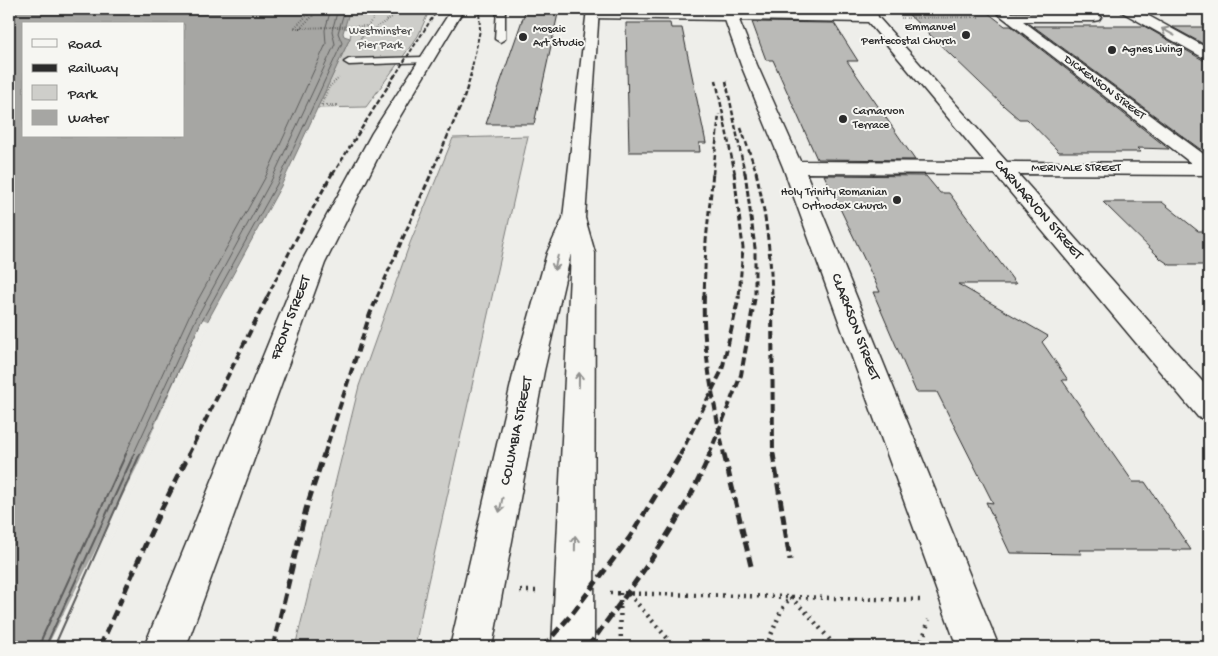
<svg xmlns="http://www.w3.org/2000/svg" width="1218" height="656" font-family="'Gochi Hand',sans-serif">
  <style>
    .green { fill: #cececa; stroke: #7c7c7a }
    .water { fill: #a6a6a3; stroke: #757573; fill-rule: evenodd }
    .pier { fill: #eeeeea }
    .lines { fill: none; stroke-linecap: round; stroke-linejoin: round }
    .shore-far1 { stroke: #5c5c5b; stroke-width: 1 }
    .shore { stroke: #5c5c5b; stroke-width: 2 }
    .building { fill: #babab7; stroke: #2b2b2b }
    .lane-casing { stroke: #2b2b2b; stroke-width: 3 }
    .street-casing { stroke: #2b2b2b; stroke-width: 3 }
    .secondary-casing { stroke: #2b2b2b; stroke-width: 3 }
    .path-far1 { stroke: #2b2b2b; stroke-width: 2; stroke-dasharray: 0.5 2; stroke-linecap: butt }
    .path { stroke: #2b2b2b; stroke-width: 4.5; stroke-dasharray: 2 5; stroke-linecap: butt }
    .lane { fill: #f6f6f2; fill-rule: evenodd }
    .street { fill: #f6f6f2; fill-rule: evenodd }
    .secondary { fill: #f6f6f2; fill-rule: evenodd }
    .rail-far4 { stroke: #2b2b2b; stroke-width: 2; stroke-dasharray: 4 2; stroke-linecap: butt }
    .rail-far3 { stroke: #2b2b2b; stroke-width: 2.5; stroke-dasharray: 5 2.5; stroke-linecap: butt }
    .rail-far2 { stroke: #2b2b2b; stroke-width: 3; stroke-dasharray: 6 3; stroke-linecap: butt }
    .rail-far1 { stroke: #2b2b2b; stroke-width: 4; stroke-dasharray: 8 4; stroke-linecap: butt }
    .rail { stroke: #2b2b2b; stroke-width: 5; stroke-dasharray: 10 5; stroke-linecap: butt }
    .oneway { stroke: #90908e }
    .poi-dot { fill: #2b2b2b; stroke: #f6f6f2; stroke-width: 2 }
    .labels { text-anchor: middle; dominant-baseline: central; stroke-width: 4; stroke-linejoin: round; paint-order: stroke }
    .far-poi-label { font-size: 12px; fill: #2b2b2b; stroke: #f6f6f2; text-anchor: start }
    .far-park-label { font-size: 12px; fill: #545453; stroke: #f6f6f2 }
    .far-street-label { font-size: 12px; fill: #2b2b2b; stroke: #f6f6f2 }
    .street-label { font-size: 15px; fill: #2b2b2b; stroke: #f6f6f2 }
  </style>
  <rect width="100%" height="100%" fill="#eeeeea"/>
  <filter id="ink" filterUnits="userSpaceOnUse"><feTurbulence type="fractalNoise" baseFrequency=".02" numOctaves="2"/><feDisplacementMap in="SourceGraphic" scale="10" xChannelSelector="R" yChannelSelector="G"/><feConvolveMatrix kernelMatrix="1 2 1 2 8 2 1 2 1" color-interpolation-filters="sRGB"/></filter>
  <g filter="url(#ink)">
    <g class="green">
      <path d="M309,9H430L418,36L366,107L317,108L350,38L352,28L285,31Z"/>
      <path d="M528,136L426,591L415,647H295L359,386L410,243L453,138Z"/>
    </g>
    <path class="water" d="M9,9H350L343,33L344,36L350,38L281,186L206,324L58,647H9ZM24,24H184V136H24Z"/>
    <path class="pier" d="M202,319L210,322L61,647H47L137,467Z"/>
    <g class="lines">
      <g class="shore-far1">
        <path d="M125,455L189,316L265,178L326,44L325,30L331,9"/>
        <path d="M133,455L196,319L271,181L335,44L332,31L338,9"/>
        <path d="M140,455L201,322L277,184L342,43L338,33L345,9"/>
      </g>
      <g class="shore">
        <path d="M40,647L42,638L126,454"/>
        <path d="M47,647L48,641L134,454"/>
        <path d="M54,647L140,454"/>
      </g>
    </g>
    <g class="building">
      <path d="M526,9H559L534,124H486Z"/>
      <path d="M747,9H824L826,12L747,10Z"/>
      <path d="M903,9H983L1005,26H1011L1169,149L1137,148L1141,152H1059L1027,119H1019L1004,106Z"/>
      <path d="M752,22L834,23L858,61H847L915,160L817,159L773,60H766Z"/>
      <path d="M626,23H670L671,28H682L706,143H699L700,152H629Z"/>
      <path d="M1033,26H1144L1203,60L1209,61V149H1200Z"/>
      <path d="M1172,27H1209V47Z"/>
      <path d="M824,175L926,176L940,193H949L1016,284H958L1048,336L1042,342L1068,380H1062L1133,482H1145L1191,550H1079L1082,554L1010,553L986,502L993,503L937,392H916L873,292H880Z"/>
      <path d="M1103,202H1162L1198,231H1209V265H1170L1161,259Z"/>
    </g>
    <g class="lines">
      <g class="lane-casing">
        <g id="lane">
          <path d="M497,9H505V39L500,42L495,39Z"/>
          <path d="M424,57L427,58V62L349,65L344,62L349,59Z"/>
        </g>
      </g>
      <g class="street-casing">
        <g id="street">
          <path d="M722,9H734L736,12L865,14L864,9H876L878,17L1007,162L1191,163L992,9H1006L1012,13L1099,14L1101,17L1099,20L1094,21H1023L1209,158V175L1018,174L1209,389V420L1198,417L995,174L806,173L999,647H957L783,167L741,65L725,20L592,18L585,14L592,10L723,12ZM739,20L868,22L985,162L800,161L757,65Z"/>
          <path d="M1121,9H1136L1209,49V59L1204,58L1122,12Z"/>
        </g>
      </g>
      <g class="secondary-casing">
        <g id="secondary">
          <path d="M452,9H464L390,133L325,263L186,647H144L301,263L372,133Z"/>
          <path d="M587,9H599L585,218L595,253L594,647H552L571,253L544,371L492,647H450L514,371L547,253L563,218Z"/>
        </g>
      </g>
      <g class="path-far1">
        <path d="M320,9L300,28L368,26L375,15V9"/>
        <path d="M901,18L981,17"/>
        <path d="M300,28H294L314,9"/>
        <path d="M362,37L392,17L398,9"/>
        <path d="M358,42L368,26"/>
        <path d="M338,105H321L329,87L339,78"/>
      </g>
      <g class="path">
        <path d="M520,591H538"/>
        <path d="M610,593L923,600"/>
        <path d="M620,593L621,647"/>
        <path d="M629,594L675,647"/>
        <path d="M766,647L781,611L790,597L808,614L836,647"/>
        <path d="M920,647L929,620"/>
      </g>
      <use href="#lane" class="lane"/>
      <use href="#street" class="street"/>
      <use href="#secondary" class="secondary"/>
      <g class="rail-far4">
        <path d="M394,77L438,9"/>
        <path d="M470,77L480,30L479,9"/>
      </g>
      <g class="rail-far3">
        <path d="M716,80L735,174"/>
        <path d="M726,81L745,174"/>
        <path d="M741,128L757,174"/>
        <path d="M333,174L395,75"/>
        <path d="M431,174L463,101L471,75"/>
        <path d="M713,174L719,114"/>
      </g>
      <g class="rail-far2">
        <path d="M734,172L743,248L739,297"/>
        <path d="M745,172L755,248V297"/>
        <path d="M756,172C766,214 771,255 772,297"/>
        <path d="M267,297L296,239L333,172"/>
        <path d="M377,297L432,172"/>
        <path d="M704,297L706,241L713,172"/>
      </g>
      <g class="rail-far1">
        <path d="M704,296C702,350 714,402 724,455"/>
        <path d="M772,296L773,455"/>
        <path d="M188,455L268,296"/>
        <path d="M324,455L370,314L378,296"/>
        <path d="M680,455L722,370L739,296"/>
        <path d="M709,455L741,375L755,296"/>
      </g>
      <g class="rail">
        <path d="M724,454L752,570"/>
        <path d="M773,454L790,560"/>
        <path d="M100,647L159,514L189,454"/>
        <path d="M273,647L306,509L324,454"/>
        <path d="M543,647L571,615L630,537L681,454"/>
        <path d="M588,647C632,586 681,525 710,454"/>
      </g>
    </g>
    <defs><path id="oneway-shaft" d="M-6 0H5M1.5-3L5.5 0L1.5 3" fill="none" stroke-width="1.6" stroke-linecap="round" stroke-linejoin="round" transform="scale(1.25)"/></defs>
    <g class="oneway">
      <use href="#oneway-shaft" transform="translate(1168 32) rotate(-151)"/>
      <use href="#oneway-shaft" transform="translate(556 263) rotate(104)"/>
      <use href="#oneway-shaft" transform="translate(579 380) rotate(-89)"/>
      <use href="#oneway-shaft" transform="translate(501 505) rotate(102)"/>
      <use href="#oneway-shaft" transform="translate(575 543) rotate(-89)"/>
    </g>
  </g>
  <g class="poi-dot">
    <circle cx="966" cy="35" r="5"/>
    <circle cx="523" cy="37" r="5"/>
    <circle cx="1112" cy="50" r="5"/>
    <circle cx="843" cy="119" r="5"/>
    <circle cx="897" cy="200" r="5"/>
  </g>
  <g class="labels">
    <g class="far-poi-label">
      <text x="956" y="28" text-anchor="end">Emmanuel<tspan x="956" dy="14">Pentecostal Church</tspan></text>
      <text x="533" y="30">Mosaic<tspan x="533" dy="14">Art Studio</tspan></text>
      <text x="1122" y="50">Agnes Living</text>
      <text x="853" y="112">Carnarvon<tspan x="853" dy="14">Terrace</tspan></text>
      <text x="887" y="193" text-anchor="end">Holy Trinity Romanian<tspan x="887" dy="14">Orthodox Church</tspan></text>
    </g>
    <g class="far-park-label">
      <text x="380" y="32">Westminster<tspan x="380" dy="14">Pier Park</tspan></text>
    </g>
    <g class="far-street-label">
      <text transform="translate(1104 88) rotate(37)">DICKENSON STREET</text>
      <text x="1076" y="169">MERIVALE STREET</text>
    </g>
    <g class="street-label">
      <text transform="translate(1038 210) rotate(49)">CARNARVON STREET</text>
      <text transform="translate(291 318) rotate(-69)">FRONT STREET</text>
      <text transform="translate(855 327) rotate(69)">CLARKSON STREET</text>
      <text transform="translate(517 431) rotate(-78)">COLUMBIA STREET</text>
    </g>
  </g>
  <rect width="1218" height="656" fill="none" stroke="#f6f6f2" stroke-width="30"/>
  <rect x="15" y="15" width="1188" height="626" fill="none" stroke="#2b2b2b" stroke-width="2" filter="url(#ink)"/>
  <rect x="22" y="22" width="162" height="115" fill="#f6f6f2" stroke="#a5a5a2"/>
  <rect x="32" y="39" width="25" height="8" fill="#f6f6f2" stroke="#a5a5a2"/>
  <text x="68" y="48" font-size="15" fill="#2b2b2b">Road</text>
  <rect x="32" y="64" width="25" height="8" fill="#2b2b2b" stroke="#a5a5a2"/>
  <text x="68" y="72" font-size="15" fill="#2b2b2b">Railway</text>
  <rect x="32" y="85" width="25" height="15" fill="#cececa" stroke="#a5a5a2"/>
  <text x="68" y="98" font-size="15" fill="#2b2b2b">Park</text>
  <rect x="32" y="110" width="25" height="15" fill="#a6a6a3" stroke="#a5a5a2"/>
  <text x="68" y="122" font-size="15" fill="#2b2b2b">Water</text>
</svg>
